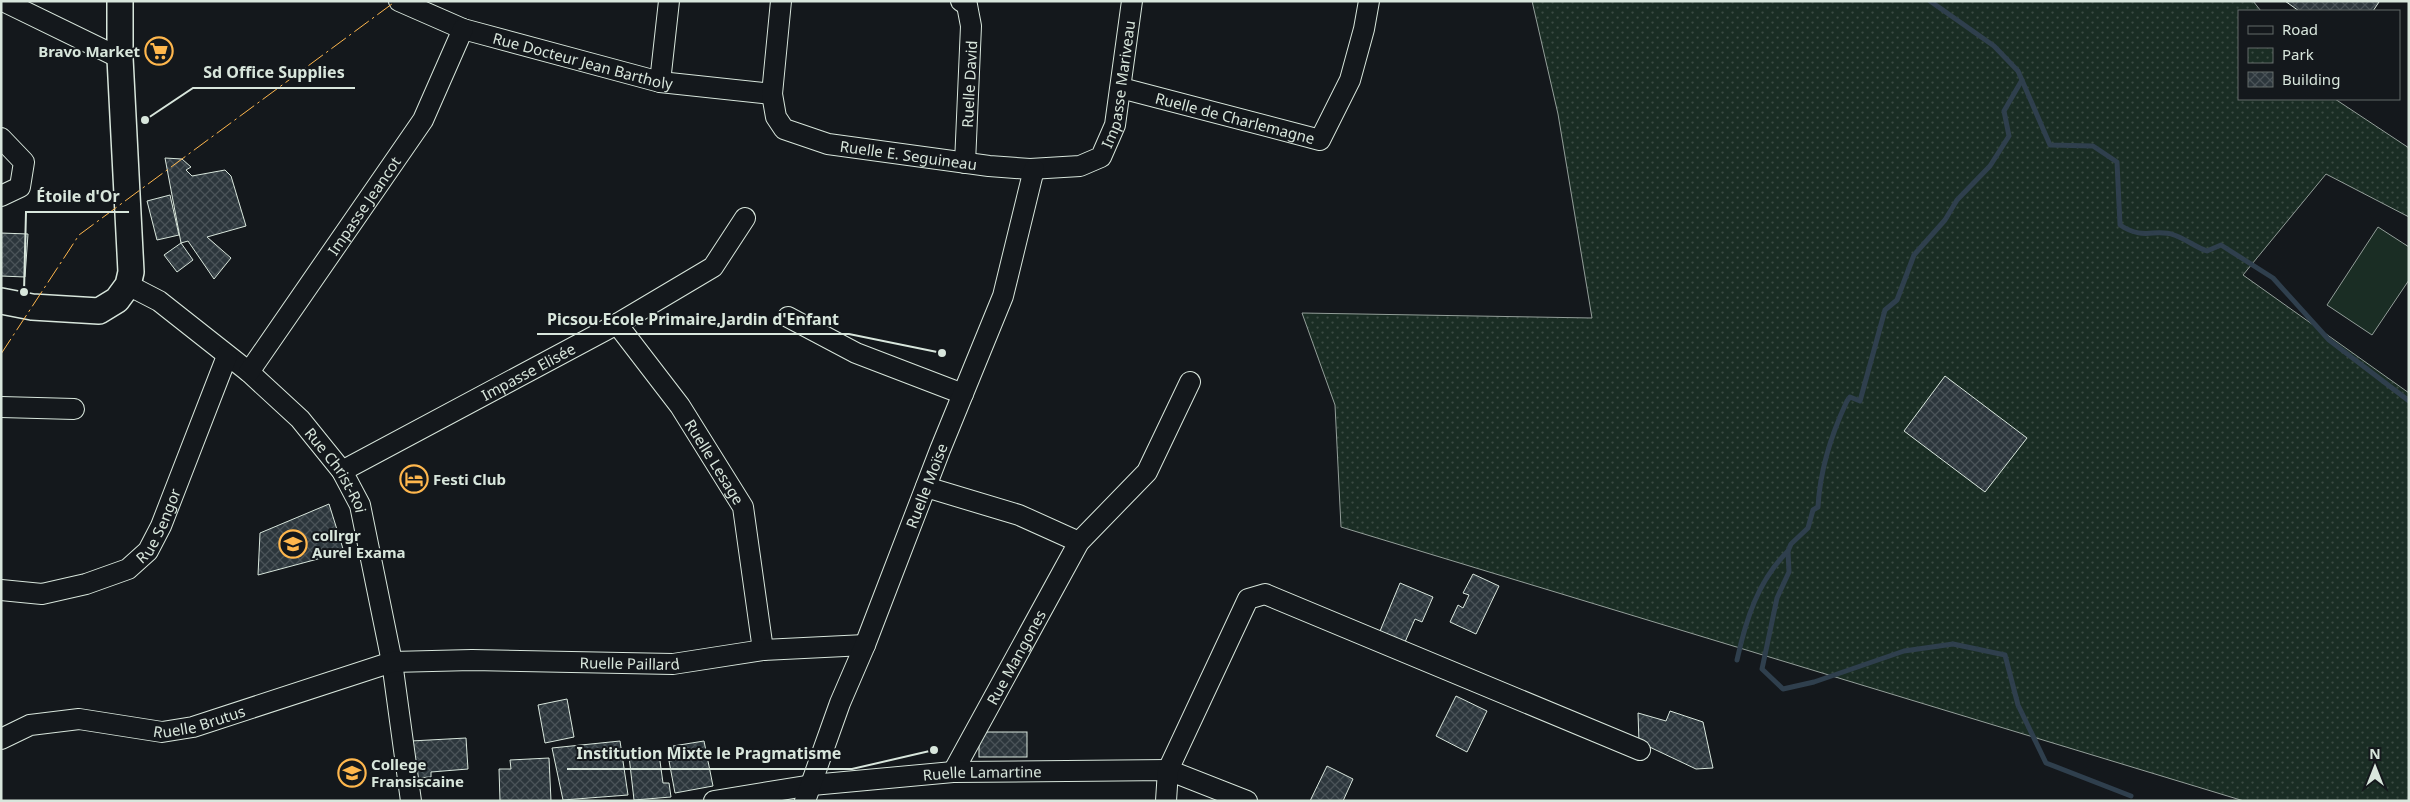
<svg xmlns="http://www.w3.org/2000/svg" width="2410" height="802" font-family="'Noto Sans',sans-serif">
  <style>
    .grass { fill: #1a2d24; stroke: #939e99 }
    .park { fill: url(#park-dots); stroke: #939e99 }
    .lines { fill: none; stroke-linecap: round; stroke-linejoin: round }
    .stream { stroke: #2f3f4d; stroke-width: 5 }
    .building { fill: url(#building-cross-hatch); stroke: #d8e6dc }
    .minor-casing { stroke: #d8e6dc; stroke-width: 22 }
    .major-casing { stroke: #d8e6dc; stroke-width: 28 }
    .minor { stroke: #14181c; stroke-width: 20 }
    .major { stroke: #14181c; stroke-width: 25 }
    .power { stroke: #ffb74d; stroke-width: 1; stroke-dasharray: 18 4 2.5 4; stroke-linecap: butt }
    .labels { text-anchor: middle; dominant-baseline: central; stroke-width: 4; stroke-linejoin: round; paint-order: stroke }
    .poi-label { font-size: 15px; font-weight: bold; fill: #d8e6dc; stroke: #14181c; text-anchor: start }
    .street-label { font-size: 15px; fill: #d8e6dc; stroke: #14181c }
    .leader { fill: none; stroke: #d8e6dc; stroke-width: 2 }
    .callout-dot { fill: #d8e6dc; stroke: #14181c; stroke-width: 2 }
    .callout-label { font-size: 16px; text-anchor: middle; font-weight: bold; fill: #d8e6dc; stroke: #14181c; stroke-width: 4; stroke-linejoin: round; paint-order: stroke }
  </style>
  <defs>
    <pattern id="park-dots" width="8" height="8" patternUnits="userSpaceOnUse" patternTransform="scale(1.25)"><rect width="8" height="8" fill="#1a2d24"/><path d="M2 2h.1M6 6h.1" fill="none" stroke="#3b4b43" stroke-width="1.8" stroke-linecap="round"/></pattern>
    <pattern id="building-cross-hatch" width="8" height="8" patternUnits="userSpaceOnUse" patternTransform="scale(1.25)"><rect width="8" height="8" fill="#2c363c"/><path d="M0 0l8 8M0 8l8-8" fill="none" stroke="#4a5358"/></pattern>
  </defs>
  <rect width="100%" height="100%" fill="#14181c"/>
  <path class="grass" d="M2378,227L2409,247V280L2372,335L2327,305Z"/>
  <path class="park" d="M1532,1H2253L2261,11H2239V99H2335L2409,148V217L2326,174L2243,275L2409,393V801H2244L1341,527L1335,405L1302,313L1592,318L1558,114Z"/>
  <g class="lines">
    <g class="stream">
      <path d="M1930,1L1994,46L2018,71L2050,145L2093,146L2117,162L2120,225C2144,241 2155,228 2174,235C2186,239 2195,247 2207,251L2221,245L2273,278L2329,340L2409,401"/>
      <path d="M2022,80L2004,111L2009,136L1990,166L1957,200L1945,220L1914,255L1897,300L1885,310L1860,401L1850,397L1847,401C1831,435 1820,469 1818,507L1813,510L1808,528L1791,544L1788,551L1789,572L1777,598L1762,669L1783,689L1814,682L1904,651L1953,644L2005,655L2018,705L2046,763L2131,796"/>
      <path d="M1737,660C1746,619 1758,581 1788,551"/>
    </g>
  </g>
  <g class="building">
    <path d="M2285,1H2377L2379,2L2373,11H2299Z"/>
    <path d="M165,158L182,159L191,167L186,170L192,176L225,170L231,176L246,226L207,237L231,258L214,279L188,241L181,243Z"/>
    <path d="M170,195L179,235L157,240L147,201Z"/>
    <path d="M1,233L28,234L25,277L1,276Z"/>
    <path d="M181,243L193,260L177,272L164,255Z"/>
    <path d="M1945,376L2027,438L1985,492L1904,431Z"/>
    <path d="M329,504L344,552L258,575L260,533Z"/>
    <path d="M1473,574L1499,586L1476,634L1450,622L1458,605L1463,608L1469,595L1463,593Z"/>
    <path d="M1400,583L1433,597L1422,622L1415,619L1405,642L1380,631Z"/>
    <path d="M1456,696L1487,711L1467,752L1436,736Z"/>
    <path d="M567,699L574,737L545,743L538,705Z"/>
    <path d="M1670,711L1703,722L1713,768L1696,769L1639,742L1638,713L1666,721Z"/>
    <rect x="979" y="732" width="48" height="25"/>
    <path d="M466,738L468,769L431,772V777L415,778L411,741Z"/>
    <path d="M620,741L628,795L563,800L552,748Z"/>
    <path d="M704,741L713,786L675,793L669,761L676,760L673,746Z"/>
    <path d="M659,754L663,783H669L671,797L634,800L629,756Z"/>
    <path d="M549,758L551,801H500L499,769H511L510,760Z"/>
    <path d="M1327,766L1353,779L1343,801H1310Z"/>
  </g>
  <g class="lines">
    <g class="minor-casing">
      <g id="minor">
        <path d="M3,1L120,58"/>
        <path id="s1" d="M399,1L463,29L660,82L772,94"/>
        <path id="s2" d="M781,1L772,94L776,117L784,129L828,144L989,166L1030,169L1080,166L1101,157L1115,125L1132,1"/>
        <path d="M961,1L967,5L971,26L965,163"/>
        <path d="M660,82L669,1"/>
        <path id="s3" d="M1121,88L1320,140L1350,80L1364,29L1369,1"/>
        <path d="M1,138L24,162L20,187L1,196"/>
        <path id="s4" d="M128,285L159,301L249,372L300,419L342,471L360,505L392,662L411,801"/>
        <path d="M788,317L856,353L963,394"/>
        <path id="s5" d="M617,324L680,406L743,507L763,650"/>
        <path id="s6" d="M249,372L423,120L463,29"/>
        <path d="M1,407L74,409"/>
        <path id="s7" d="M342,471L617,324L713,267L745,218"/>
        <path d="M926,487L1019,515L1079,542"/>
        <path id="s8" d="M1,590L42,594L86,584L128,569L148,551L161,526L227,356"/>
        <path id="s9" d="M1,739L30,725L79,719L162,732L193,727L392,662L472,660L673,664L763,650L865,645"/>
        <path id="s10" d="M953,772L1079,542L1147,472L1190,382"/>
        <path id="s11" d="M714,801L812,785L953,772L1168,770L1247,801"/>
        <path id="s12" d="M805,801L840,703L865,645L940,450L1003,296L1034,169"/>
        <path d="M1166,801L1168,770L1248,599L1265,594L1640,750"/>
      </g>
    </g>
    <g class="major-casing">
      <path id="major" d="M1,301L32,307L99,311L117,300L128,285L131,272L120,58V1"/>
    </g>
    <use href="#minor" class="minor"/>
    <use href="#major" class="major"/>
    <path class="power" d="M1,354L79,235L396,1"/>
  </g>
  <defs>
    <g id="supermarket-ring" transform="scale(1.4375)"><circle r="9.5" fill="#14181c" stroke="#ffb74d" stroke-width="1.5"/><path d="M-6-5.5h2.5l.6 2H6L4.5 2H-2.5L-4.4-4H-6ZM-1.5 3.2a1.3 1.3 0 1 0 .1 0ZM3 3.2a1.3 1.3 0 1 0 .1 0Z" fill="#ffb74d"/></g>
    <g id="hotel-ring" transform="scale(1.4375)"><circle r="9.5" fill="#14181c" stroke="#ffb74d" stroke-width="1.5"/><path d="M-6-4.5h1.5V1H6V5H4.5V3h-9V5H-6ZM-4 0a1.8 1.8 0 1 1 3.6 0ZM.5 0V-2.5h3Q6-2.5 6 0Z" fill="#ffb74d"/></g>
    <g id="school-ring" transform="scale(1.4375)"><circle r="9.5" fill="#14181c" stroke="#ffb74d" stroke-width="1.5"/><path d="M0-5L7-2L0 1L-7-2ZM-4 1L0 2.5L4 1V4Q0 6-4 4Z" fill="#ffb74d"/></g>
  </defs>
  <g fill-rule="evenodd">
    <use href="#supermarket-ring" x="159" y="51"/>
    <use href="#hotel-ring" x="414" y="479"/>
    <use href="#school-ring" x="293" y="544"/>
    <use href="#school-ring" x="352" y="773"/>
  </g>
  <g class="labels">
    <g class="poi-label">
      <text x="140" y="51" text-anchor="end">Bravo Market</text>
      <text x="433" y="479">Festi Club</text>
      <text x="312" y="535">collrgr<tspan x="312" dy="17">Aurel Exama</tspan></text>
      <text x="371" y="764">College<tspan x="371" dy="17">Fransiscaine</tspan></text>
    </g>
    <g class="street-label">
      <text stroke="none"><textPath href="#s1" startOffset="194">Rue Docteur Jean Bartholy</textPath></text>
      <text transform="translate(969 84) rotate(-87)">Ruelle David</text>
      <text stroke="none"><textPath href="#s2" startOffset="530">Impasse Mariveau</textPath></text>
      <text stroke="none"><textPath href="#s3" startOffset="118">Ruelle de Charlemagne</textPath></text>
      <text stroke="none"><textPath href="#s2" startOffset="259">Ruelle E. Seguineau</textPath></text>
      <text stroke="none"><textPath href="#s6" startOffset="202">Impasse Jeancot</textPath></text>
      <text stroke="none"><textPath href="#s7" startOffset="211">Impasse Elisée</textPath></text>
      <text stroke="none"><textPath href="#s5" startOffset="169">Ruelle Lesage</textPath></text>
      <text stroke="none"><textPath href="#s4" startOffset="282">Rue Christ-Roi</textPath></text>
      <text stroke="none"><textPath href="#s12" startOffset="338">Ruelle Moïse</textPath></text>
      <text stroke="none"><textPath href="#s8" startOffset="185">Rue Sengor</textPath></text>
      <text stroke="none"><textPath href="#s10" startOffset="131">Rue Mangones</textPath></text>
      <text stroke="none"><textPath href="#s9" startOffset="644">Ruelle Paillard</textPath></text>
      <text stroke="none"><textPath href="#s9" startOffset="204">Ruelle Brutus</textPath></text>
      <text stroke="none"><textPath href="#s11" startOffset="270">Ruelle Lamartine</textPath></text>
    </g>
  </g>
  <path class="leader" d="M145 120L193 88H355M24 292L26 212H129M942 353L849 334H537M934 750L852 769H567"/>
  <g class="callout-dot">
    <circle cx="145" cy="120" r="5"/>
    <circle cx="24" cy="292" r="5"/>
    <circle cx="942" cy="353" r="5"/>
    <circle cx="934" cy="750" r="5"/>
  </g>
  <g class="callout-label">
    <text x="274" y="78">Sd Office Supplies</text>
    <text x="78" y="202">Étoile d'Or</text>
    <text x="693" y="325">Picsou Ecole Primaire,Jardin d'Enfant</text>
    <text x="709" y="759">Institution Mixte le Pragmatisme</text>
  </g>
  <rect width="2410" height="802" fill="none" stroke="#d8e6dc" stroke-width="5"/>
  <rect x="2238" y="10" width="162" height="90" fill="#14181c" stroke="#626a69"/>
  <rect x="2248" y="26" width="25" height="8" fill="#14181c" stroke="#626a69"/>
  <text x="2282" y="35" font-size="15" fill="#d8e6dc">Road</text>
  <rect x="2248" y="48" width="25" height="15" fill="url(#park-dots)" stroke="#626a69"/>
  <text x="2282" y="60" font-size="15" fill="#d8e6dc">Park</text>
  <rect x="2248" y="72" width="25" height="15" fill="url(#building-cross-hatch)" stroke="#626a69"/>
  <text x="2282" y="85" font-size="15" fill="#d8e6dc">Building</text>
  <g transform="translate(2375 767)" stroke="#14181c" stroke-width="4" paint-order="stroke">
  <path d="M0-4L9 19L0 12L-9 19Z" fill="#d8e6dc"/>
  <text y="-8" font-size="14" font-weight="bold" text-anchor="middle" fill="#d8e6dc">N</text>
  </g>
</svg>
